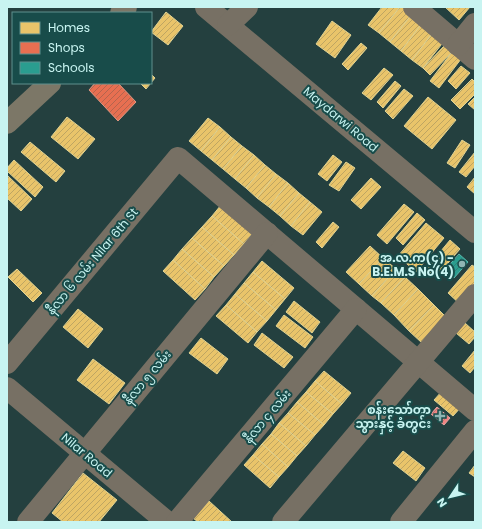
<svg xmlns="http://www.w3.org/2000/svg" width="482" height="529" font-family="Poppins,'Noto Sans Myanmar',sans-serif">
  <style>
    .homes { fill: url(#homes-hatch); stroke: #dfd292 }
    .shops { fill: url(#shops-hatch); stroke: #de9781 }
    .schools { fill: url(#schools-hatch); stroke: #59b7ac }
    .health { fill: url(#health-hatch); stroke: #e5a6a3 }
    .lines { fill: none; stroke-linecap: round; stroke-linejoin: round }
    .minor { stroke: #777064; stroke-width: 22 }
    .major { stroke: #7c7767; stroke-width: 22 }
    .poi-dot { fill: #8fb5b3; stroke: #184c4a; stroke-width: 1.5 }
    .labels { text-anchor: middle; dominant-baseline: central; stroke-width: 4; stroke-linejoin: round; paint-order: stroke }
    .street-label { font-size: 12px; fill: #c8f4f1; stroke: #184c4a }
    .poi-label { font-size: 12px; font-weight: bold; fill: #c8f4f1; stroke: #184c4a; text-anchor: end }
  </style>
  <defs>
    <pattern id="homes-hatch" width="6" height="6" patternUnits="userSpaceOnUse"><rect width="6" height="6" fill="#e9c46a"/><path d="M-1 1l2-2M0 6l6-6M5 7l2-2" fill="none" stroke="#bea562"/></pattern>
    <pattern id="shops-hatch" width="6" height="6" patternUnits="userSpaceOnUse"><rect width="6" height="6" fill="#e76f51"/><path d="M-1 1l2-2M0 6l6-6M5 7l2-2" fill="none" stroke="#b4644e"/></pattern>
    <pattern id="schools-hatch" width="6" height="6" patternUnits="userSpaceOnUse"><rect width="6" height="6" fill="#2a9d8f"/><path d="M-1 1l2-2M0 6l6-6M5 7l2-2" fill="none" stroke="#308076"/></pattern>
    <pattern id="health-hatch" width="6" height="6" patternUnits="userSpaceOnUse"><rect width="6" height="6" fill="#f28482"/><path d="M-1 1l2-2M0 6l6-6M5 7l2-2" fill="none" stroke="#c47574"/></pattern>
  </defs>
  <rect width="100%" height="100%" fill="#24403f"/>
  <g class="homes">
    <path d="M382,7H400L379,33L368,25Z"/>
    <path d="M400,7H404L412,14L390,42L379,33Z"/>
    <path d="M445,7H470L459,20Z"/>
    <path d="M166,12L183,26L168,45L151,32Z"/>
    <path d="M412,14L423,22L401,51L390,42Z"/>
    <path d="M332,21L351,35L335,58L316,44Z"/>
    <path d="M423,22L434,31L412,60L401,51Z"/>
    <path d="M434,31L445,40L423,68L412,60Z"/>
    <path d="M361,43L367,48L348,70L342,64Z"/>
    <path d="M445,45L452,52L430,75L423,68Z"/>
    <path d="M452,52L461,59L439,88L430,81Z"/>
    <path d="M461,66L470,73L456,89L448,81Z"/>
    <path d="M384,68L393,75L371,100L362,93Z"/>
    <path d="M151,74L155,78L146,89L140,83H151Z"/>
    <path d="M472,79L475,82V94L460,109L451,100Z"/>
    <path d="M395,81L401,86L383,108L377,102Z"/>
    <path d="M404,89L413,96L393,119L385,111Z"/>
    <path d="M428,97L456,120L432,149L404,126Z"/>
    <path d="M475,97V110L468,104Z"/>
    <path d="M67,117L95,139L78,159L51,137Z"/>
    <path d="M208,118L220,127L201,151L189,141Z"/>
    <path d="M220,127L231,137L212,160L201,151Z"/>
    <path d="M231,137L242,146L223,169L212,160Z"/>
    <path d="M462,140L470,145L455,168L447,163Z"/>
    <path d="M30,142L65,171L56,182L21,152Z"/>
    <path d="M242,146L254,155L235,179L223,169Z"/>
    <path d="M475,152V166L466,177L459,172Z"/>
    <path d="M254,155L265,165L246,188L235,179Z"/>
    <path d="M333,155L342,162L327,181L318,174Z"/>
    <path d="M14,160L43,187L35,197L7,171V168Z"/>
    <path d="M346,162L355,168L339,191L329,185Z"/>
    <path d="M265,165L276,174L257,198L246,188Z"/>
    <path d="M276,174L288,183L269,207L257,198Z"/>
    <path d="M7,175L32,199L21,211L7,198Z"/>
    <path d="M475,177V194L467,187Z"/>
    <path d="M371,178L381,187L361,209L351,200Z"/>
    <path d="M288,183L299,193L280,216L269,207Z"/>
    <path d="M299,193L310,202L291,226L280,216Z"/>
    <path d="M310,202L322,212L303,235L291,226Z"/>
    <path d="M404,204L414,212L387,244L377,235Z"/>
    <path d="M221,205L253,233L244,244L212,216Z"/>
    <path d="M417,213L425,220L403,245L396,238Z"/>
    <path d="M212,216L244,244L234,255L202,227Z"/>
    <path d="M333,222L339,227L322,248L316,242Z"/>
    <path d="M426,223L444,238L416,272L398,256Z"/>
    <path d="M202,227L234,255L224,266L192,238Z"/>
    <path d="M192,238L224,266L214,277L182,249Z"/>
    <path d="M450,240L460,249L436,277L426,269Z"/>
    <path d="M370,246L383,258L359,284L346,272Z"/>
    <path d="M182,249L214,277L205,289L173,260Z"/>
    <path d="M383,258L396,269L372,296L359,284Z"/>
    <path d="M173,260L205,289L195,300L163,271Z"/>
    <path d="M262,261L294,288L285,299L253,272Z"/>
    <path d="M472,265L475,267V288L461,305L448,293Z"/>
    <path d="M17,269L42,293L33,302L8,277Z"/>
    <path d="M396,269L405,277L381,303L372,296Z"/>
    <path d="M253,272L285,299L276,310L244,283Z"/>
    <path d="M405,277L418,289L394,315L381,303Z"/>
    <path d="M244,283L276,310L267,321L235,294Z"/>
    <path d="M418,289L434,305L409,331L394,315Z"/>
    <path d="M235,294L267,321L257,332L226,305Z"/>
    <path d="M294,301L320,322L312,333L286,312Z"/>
    <path d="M226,305L257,332L248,343L216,316Z"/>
    <path d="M434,305L446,317L422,343L409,331Z"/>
    <path d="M78,309L103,329L88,348L63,327Z"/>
    <path d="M284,315L313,337L305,348L276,326Z"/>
    <path d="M465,323L475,332V337L469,344L456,333Z"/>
    <path d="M262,333L293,357L284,368L254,345Z"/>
    <path d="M201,338L228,359L217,374L189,353Z"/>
    <path d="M475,350V367L470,373L462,366Z"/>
    <path d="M93,359L125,383L109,404L77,380Z"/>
    <path d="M324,371L351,393L342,404L315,381Z"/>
    <path d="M315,381L342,404L333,414L306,392Z"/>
    <path d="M443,390L462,406L453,416L434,400Z"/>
    <path d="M306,392L333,414L324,425L297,402Z"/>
    <path d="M297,402L324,425L315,435L288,413Z"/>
    <path d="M288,413L315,435L306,446L279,423Z"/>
    <path d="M279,423L306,446L297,456L271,434Z"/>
    <path d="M271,434L297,456L288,467L262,444Z"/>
    <path d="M262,444L288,467L279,477L253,455Z"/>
    <path d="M403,451L425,468L416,481L393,463Z"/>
    <path d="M253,455L279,477L270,488L244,465Z"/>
    <path d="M475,465V477L469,473Z"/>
    <path d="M83,473L117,500L99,522H63L52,513Z"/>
    <path d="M209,501L232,522H198L193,518Z"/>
  </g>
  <path class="shops" d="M95,83H118L136,102L118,121L89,90Z"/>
  <path class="schools" d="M459,254L468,262L454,278L445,270Z"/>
  <path class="health" d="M437,407L450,418L444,425L431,414Z"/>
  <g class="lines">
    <g class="minor">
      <path d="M206,7L475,232"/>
      <path d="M414,7L475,59"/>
      <path d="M228,25L247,7"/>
      <path d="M458,45L475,24"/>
      <path d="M7,363L178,158L475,410"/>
      <path d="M7,388L167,522"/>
      <path d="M28,522L267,233"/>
      <path d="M177,522L356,309"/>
      <path d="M283,522L475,295"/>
      <path d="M401,522L475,431"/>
    </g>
    <g class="major">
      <path d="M121,13L126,7"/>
      <path d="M7,123L50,83"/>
    </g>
  </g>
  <g class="poi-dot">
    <circle cx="462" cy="264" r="4"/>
    <path d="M438 410h4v4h4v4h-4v4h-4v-4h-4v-4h4z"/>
  </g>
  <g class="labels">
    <g class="street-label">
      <text transform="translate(341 119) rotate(40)">Maydarwi Road</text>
      <text transform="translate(92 261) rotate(-50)">နီလာ ၆ လမ်း Nilar 6th St</text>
      <text transform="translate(147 377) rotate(-50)">နီလာ ၅ လမ်း</text>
      <text transform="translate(267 416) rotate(-50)">နီလာ ၄ လမ်း</text>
      <text transform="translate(87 455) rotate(40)">Nilar Road</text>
    </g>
    <g class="poi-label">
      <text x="454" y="257">အ.လ.က(၄) -<tspan x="454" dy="14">B.E.M.S No(4)</tspan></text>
      <text x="431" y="409">စန်းသော်တာ<tspan x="431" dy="14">သွားနှင့် ခံတွင်း</tspan></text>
    </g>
  </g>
  <rect width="482" height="529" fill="none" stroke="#c8f4f1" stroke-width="16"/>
  <rect x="12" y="12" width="140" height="72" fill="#184c4a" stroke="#5e8f8d"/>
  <rect x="20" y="22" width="20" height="12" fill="#e9c46a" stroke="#5e8f8d"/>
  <text x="48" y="32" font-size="12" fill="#c8f4f1">Homes</text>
  <rect x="20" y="42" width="20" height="12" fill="#e76f51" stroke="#5e8f8d"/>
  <text x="48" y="52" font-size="12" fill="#c8f4f1">Shops</text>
  <rect x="20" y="62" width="20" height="12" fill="#2a9d8f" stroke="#5e8f8d"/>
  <text x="48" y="72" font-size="12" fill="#c8f4f1">Schools</text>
  <g transform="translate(450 497) rotate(235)" stroke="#184c4a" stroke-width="3" paint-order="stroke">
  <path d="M0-3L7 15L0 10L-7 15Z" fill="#c8f4f1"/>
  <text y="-6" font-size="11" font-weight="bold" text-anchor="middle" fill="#c8f4f1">N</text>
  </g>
</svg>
